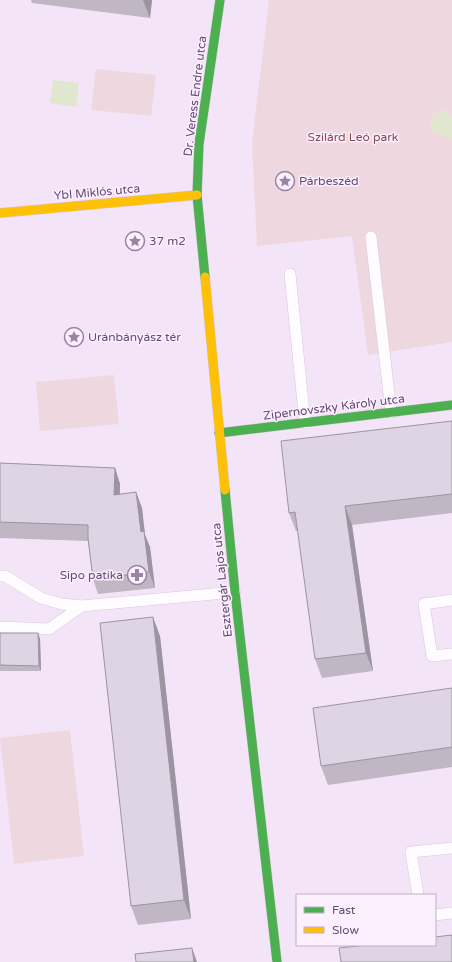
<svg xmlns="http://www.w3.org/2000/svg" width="452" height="962" font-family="'Varela Round',sans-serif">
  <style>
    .residential { fill: #f4e4f8; fill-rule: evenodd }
    .green { fill: #efd7df }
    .water { fill: #e0e7ce }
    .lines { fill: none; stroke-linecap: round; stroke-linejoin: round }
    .lane-casing { stroke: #d4cad8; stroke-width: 12 }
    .fast-casing { stroke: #d2c8d7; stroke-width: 10 }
    .slow-casing { stroke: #d2c8d7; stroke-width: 10 }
    .lane { stroke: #fefcfe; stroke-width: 11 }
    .fast { stroke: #4caf50; stroke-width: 9 }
    .slow { stroke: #ffc107; stroke-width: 9 }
    .wall { fill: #c0b6c4 }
    .shaded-wall { fill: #9c94a0 }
    .building { fill: #dfd4e4; stroke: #9c94a0 }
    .labels { text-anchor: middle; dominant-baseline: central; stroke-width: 3; stroke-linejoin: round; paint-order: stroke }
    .street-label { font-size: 12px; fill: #654c76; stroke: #fceffe }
    .park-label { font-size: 12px; fill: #874a4e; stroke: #fceffe }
    .poi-label { font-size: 12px; fill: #654c76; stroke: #fceffe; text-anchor: start }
  </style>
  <rect width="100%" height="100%" fill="#f6ecf7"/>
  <path class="residential" d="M0,0H452V962H0ZM297,895H435V945H297Z"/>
  <g class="green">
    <path d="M269,0H452V342L368,355L352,236L257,246L252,143Z"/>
    <path d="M96,69L156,75L151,116L91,110Z"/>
    <path d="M114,375L119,424L40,431L36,382Z"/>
    <path d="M70,730L84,856L14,864L0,738Z"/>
  </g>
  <g class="water">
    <path d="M53,80L79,83L76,107L50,103Z"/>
    <path d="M442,109L452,115V139L445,136L432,132L430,117Z"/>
  </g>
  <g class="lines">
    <g class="lane-casing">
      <g id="lane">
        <path d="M371,237L391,412"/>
        <path d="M290,274L305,423"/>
        <path d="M0,576H5L41,598L62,604L82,606L235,592"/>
        <path d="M452,600L424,604L432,656L452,654"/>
        <path d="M0,627L49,629L82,606"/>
        <path d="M418,895L411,852L452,848"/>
        <path d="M435,915L452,913"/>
      </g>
    </g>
    <g class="fast-casing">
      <g id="fast">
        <path d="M205,277L197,195L199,144L220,0"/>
        <path d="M219,433L452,405"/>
        <path d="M225,490L235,592L277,962"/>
      </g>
    </g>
    <g class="slow-casing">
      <g id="slow">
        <path d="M0,213L197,195"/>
        <path d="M205,277L225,490"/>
      </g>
    </g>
    <use href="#lane" class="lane"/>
    <use href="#fast" class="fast"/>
    <use href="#slow" class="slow"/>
  </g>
  <g class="wall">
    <path d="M31,0H152L150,18L32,3Z"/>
    <path d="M452,421V513L352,525L373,671L322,678L315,659L298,531H296L289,513Z"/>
    <path d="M0,463L115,468L120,484V494L136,492L142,508L145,535L150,547L155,588L98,594L93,579L88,541L0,538Z"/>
    <path d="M0,633H38L40,639L41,671H0Z"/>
    <path d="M160,636L191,919L138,925L131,906Z"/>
    <path d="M452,688V767L328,785L321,766Z"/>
  </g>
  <g class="shaded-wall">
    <path d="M143,0H152L150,18Z"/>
    <path d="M115,468L120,484L119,511L114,495Z"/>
    <path d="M136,492L142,508L145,535L150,547L155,588L149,572L141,532Z"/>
    <path d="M345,506L352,525L373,671L366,653Z"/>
    <path d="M153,617L160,636L191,919L184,900Z"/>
    <path d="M38,633L40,639L41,671L39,666Z"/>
    <path d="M192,948L197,962H194Z"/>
  </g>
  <g class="building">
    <path d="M452,421V494L345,506L366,653L315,659L295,512L289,513L281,441Z"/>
    <path d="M0,463L115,468L114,495L136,492L141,532L144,531L149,572L93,579L88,538V525L0,522Z"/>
    <path d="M153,617L184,900L131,906L100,623Z"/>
    <path d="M0,633H38L39,666L0,665Z"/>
    <path d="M452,688V747L321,766L313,708Z"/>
    <path d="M452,935V962H341L339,948L367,945H435V937Z"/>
    <path d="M192,948L194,962H136L135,954Z"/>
  </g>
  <defs>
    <g id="sight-ring" transform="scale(1)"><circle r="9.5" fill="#fceffe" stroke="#9884a3" stroke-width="1.5"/><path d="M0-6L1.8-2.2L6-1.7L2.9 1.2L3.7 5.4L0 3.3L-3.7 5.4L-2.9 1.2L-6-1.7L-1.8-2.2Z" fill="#9884a3"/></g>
    <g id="pharmacy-ring" transform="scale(1)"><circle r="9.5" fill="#fceffe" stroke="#9884a3" stroke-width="1.5"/><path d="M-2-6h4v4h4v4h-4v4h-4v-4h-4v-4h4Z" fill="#9884a3"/></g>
  </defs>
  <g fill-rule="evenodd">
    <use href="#sight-ring" x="285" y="181"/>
    <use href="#sight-ring" x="135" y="241"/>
    <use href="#sight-ring" x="74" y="337"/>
    <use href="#pharmacy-ring" x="137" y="575"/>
  </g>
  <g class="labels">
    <g class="street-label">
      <text transform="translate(195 96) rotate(-83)">Dr. Veress Endre utca</text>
      <text transform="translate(97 192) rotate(-5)">Ybl Miklós utca</text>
      <text transform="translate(334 407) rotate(-7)">Zipernovszky Károly utca</text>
      <text transform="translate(222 580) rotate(-96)">Esztergár Lajos utca</text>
    </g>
    <g class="park-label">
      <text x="353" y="137">Szilárd Leó park</text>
    </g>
    <g class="poi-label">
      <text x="299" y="181">Párbeszéd</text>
      <text x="149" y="241">37 m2</text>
      <text x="88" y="337">Uránbányász tér</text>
      <text x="123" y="575" text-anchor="end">Sipo patika</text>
    </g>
  </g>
  <rect x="296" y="894" width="140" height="52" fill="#fceffe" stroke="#c0aec8"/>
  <rect x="304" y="907" width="20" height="6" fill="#4caf50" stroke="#c0aec8"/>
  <text x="332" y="914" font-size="12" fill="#654c76">Fast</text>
  <rect x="304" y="927" width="20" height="6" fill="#ffc107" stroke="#c0aec8"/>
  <text x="332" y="934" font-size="12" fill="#654c76">Slow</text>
</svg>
